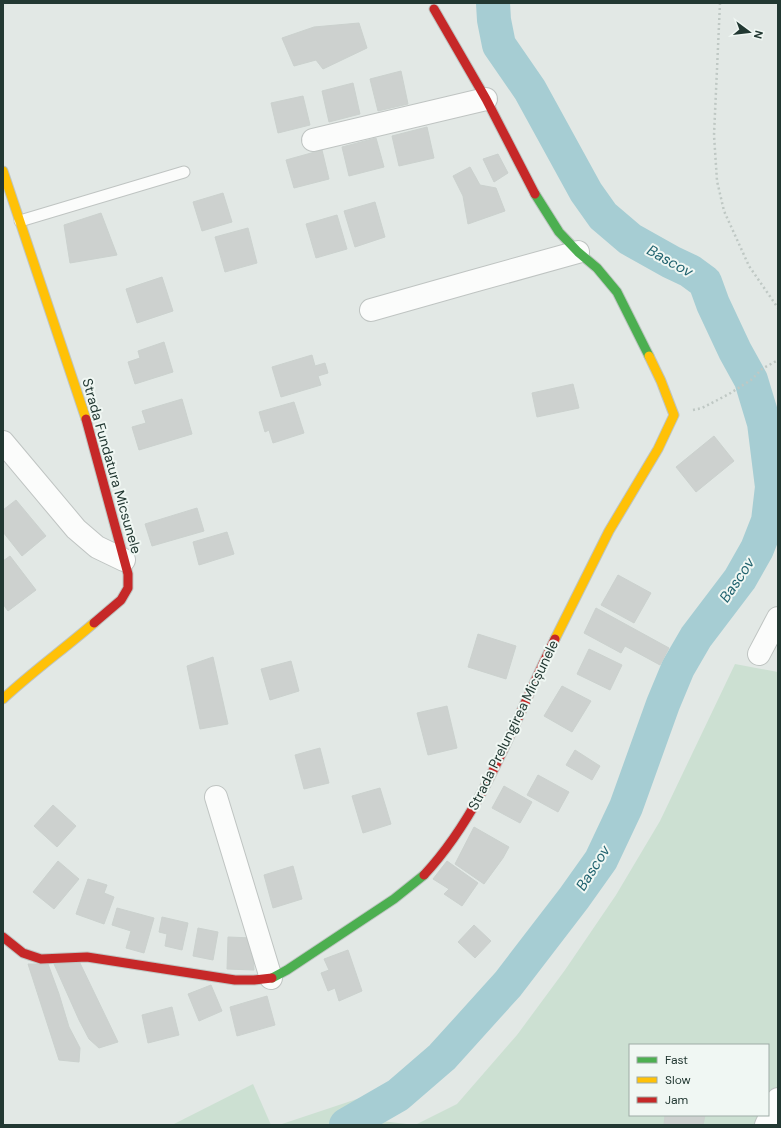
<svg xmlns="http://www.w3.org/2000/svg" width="781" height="1128" font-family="'DM Sans',sans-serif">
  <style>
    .green { fill: #cce0d2; fill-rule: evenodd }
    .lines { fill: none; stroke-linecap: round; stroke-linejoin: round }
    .river { stroke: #a6cdd3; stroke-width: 34 }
    .building { fill: #cdd1cf; stroke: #cbd1ce }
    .lane-casing { stroke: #bfc4c2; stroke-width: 13 }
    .street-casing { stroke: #bfc4c2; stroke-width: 24 }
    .fast-casing { stroke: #bec5c2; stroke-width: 11 }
    .slow-casing { stroke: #bec5c2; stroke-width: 11 }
    .jam-casing { stroke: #bec5c2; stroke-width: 11 }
    .path { stroke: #bfc8c4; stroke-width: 2.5; stroke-dasharray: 2 3; stroke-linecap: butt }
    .lane { stroke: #fbfcfb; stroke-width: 11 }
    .street { stroke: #fbfcfb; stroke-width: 22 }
    .fast { stroke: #4caf50; stroke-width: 9 }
    .slow { stroke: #ffc107; stroke-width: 9 }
    .jam { stroke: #c62828; stroke-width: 9 }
    .labels { text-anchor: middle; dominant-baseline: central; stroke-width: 4; stroke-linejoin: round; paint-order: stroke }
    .street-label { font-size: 14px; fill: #223832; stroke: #f0f7f3 }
    .water-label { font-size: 15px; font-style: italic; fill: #21636f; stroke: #f0f7f3 }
  </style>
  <rect width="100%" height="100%" fill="#e2e8e5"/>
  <g class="green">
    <path d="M735,664L778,672V1087L772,1101L778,1125H279L363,1097L373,1120L415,1125L457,1104L517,1035L565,970L616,895L660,821ZM630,1045H768V1115H630Z"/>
    <path d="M253,1084L271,1125H172Z"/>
  </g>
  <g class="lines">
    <path class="river" d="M346,1125L398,1095L442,1057L508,984L574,898L601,860L626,807L663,704L678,668L696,637L740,579L757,549L768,521L772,487L764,423L751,380L735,351L713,304L705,282L690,271L671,262L630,239L603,216L586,192L530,90L499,45L494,20L493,3"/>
  </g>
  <g class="building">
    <path d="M359,23L367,48L323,69L316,60L294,66L282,38L314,27Z"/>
    <path d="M401,71L408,104L378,111L370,79Z"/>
    <path d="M353,83L360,114L329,122L322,91Z"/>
    <path d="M303,96L310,125L278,133L271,103Z"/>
    <path d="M427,127L434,158L399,166L392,136Z"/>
    <path d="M376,138L384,167L349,176L342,147Z"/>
    <path d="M322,150L329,179L294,188L286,160Z"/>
    <path d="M498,154L508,173L494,182L483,159Z"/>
    <path d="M470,167L480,185L496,188L505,211L468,224L463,196L453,176Z"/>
    <path d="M223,193L232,222L202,231L193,202Z"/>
    <path d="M375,202L385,237L355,247L344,211Z"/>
    <path d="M101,213L117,255L70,263L64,225Z"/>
    <path d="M337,215L347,249L316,258L306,224Z"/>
    <path d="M248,228L257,263L225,272L215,237Z"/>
    <path d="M162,277L173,311L137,323L126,289Z"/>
    <path d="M164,342L173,372L135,384L128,362L140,358L138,351Z"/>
    <path d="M312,355L315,366L325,363L328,373L318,376L321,385L281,397L272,367Z"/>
    <path d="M573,384L579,408L537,417L532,393Z"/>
    <path d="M182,399L192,434L139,450L132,427L146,423L142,411Z"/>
    <path d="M294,402L304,433L273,443L269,430L265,432L259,412Z"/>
    <path d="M714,436L734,461L696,492L676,467Z"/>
    <path d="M16,500L46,536L22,556L3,532V510Z"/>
    <path d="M197,508L204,531L152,546L145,524Z"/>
    <path d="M227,532L234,554L199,565L193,542Z"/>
    <path d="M10,556L36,590L8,611L3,604V561Z"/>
    <path d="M618,575L651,593L634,623L601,605Z"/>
    <path d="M596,608L669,648L660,665L625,646L621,653L584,633Z"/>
    <path d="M478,634L516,646L506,679L468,667Z"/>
    <path d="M589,649L622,665L610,690L577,674Z"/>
    <path d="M213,657L228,724L200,729L187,666Z"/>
    <path d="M291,661L299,691L270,700L261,669Z"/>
    <path d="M562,686L591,701L572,732L544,716Z"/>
    <path d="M447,706L457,748L428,755L417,713Z"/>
    <path d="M320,748L329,783L304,789L295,755Z"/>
    <path d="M575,750L600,766L592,780L566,765Z"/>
    <path d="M538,775L569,792L558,812L527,795Z"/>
    <path d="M504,786L532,802L520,823L492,808Z"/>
    <path d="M380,788L391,824L363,833L352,796Z"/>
    <path d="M53,805L76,826L57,847L34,826Z"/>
    <path d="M474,827L509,847L503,858L484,884L455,864Z"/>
    <path d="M58,861L79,879L54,909L33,892Z"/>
    <path d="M447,861L478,883L462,906L444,894L449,889L433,879Z"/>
    <path d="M293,866L302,899L273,908L264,875Z"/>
    <path d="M88,879L107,885L104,893L114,897L104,924L76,914Z"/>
    <path d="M117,908L154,918L144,953L126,948L131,931L112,925Z"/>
    <path d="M162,917L188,923L182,950L165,946L167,934L159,932Z"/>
    <path d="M474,925L491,941L475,958L458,942Z"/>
    <path d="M198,928L218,932L213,960L193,956Z"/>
    <path d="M228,937L252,938L254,970L227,969Z"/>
    <path d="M348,950L362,991L339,1001L335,988L328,991L321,973L329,970L324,959Z"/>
    <path d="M79,961L118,1042L99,1048L89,1039L79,1020L54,964Z"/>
    <path d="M28,964H48L59,994L69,1027L80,1048L79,1062L59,1060Z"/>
    <path d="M211,985L222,1011L199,1021L188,994Z"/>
    <path d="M267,996L275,1025L237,1036L230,1007Z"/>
    <path d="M172,1007L179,1035L148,1043L142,1015Z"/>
    <path d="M665,1115H705L703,1125H664Z"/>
  </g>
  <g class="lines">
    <g class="lane-casing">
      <path id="lane" d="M20,221L184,172"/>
    </g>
    <g class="street-casing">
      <g id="street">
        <path d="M313,140L486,99"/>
        <path d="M371,310L470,282L578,252"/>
        <path d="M3,442L76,529L97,547L124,560"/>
        <path d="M759,654L778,618"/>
        <path d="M216,797L271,978"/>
        <path d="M766,1125L778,1099"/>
      </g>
    </g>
    <g class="fast-casing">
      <g id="fast">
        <path d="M535,194L559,232L578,252L597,268L617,292L649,356"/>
        <path d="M272,978L287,970L394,899L424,875"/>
      </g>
    </g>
    <g class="slow-casing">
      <g id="slow">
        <path d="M3,171L86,419"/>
        <path d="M555,639L609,531L658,449L674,415L661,381L649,356"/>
        <path d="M3,699C32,672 64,649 94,623"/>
      </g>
    </g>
    <g class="jam-casing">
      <g id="jam">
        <path d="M434,9L486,99L535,194"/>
        <path d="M86,419L128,574V588L121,600L94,623"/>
        <path d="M424,875C484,811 516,717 555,639"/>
        <path d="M3,937L23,953L41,959L87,957L235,980H254L272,978"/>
      </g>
    </g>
    <g class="path">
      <path d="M720,3L714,135L717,181L724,211L749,266L778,308"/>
      <path d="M693,410L702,408L729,394L751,380L762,369L778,360"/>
    </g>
    <use href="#lane" class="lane"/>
    <use href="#street" class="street"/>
    <use href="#fast" class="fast"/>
    <use href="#slow" class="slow"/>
    <use href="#jam" class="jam"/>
  </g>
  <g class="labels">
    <g class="street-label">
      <text transform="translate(112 466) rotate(74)">Strada Fundatura Micsunele</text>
      <text transform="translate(513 725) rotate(-64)">Strada Prelungirea Micșunele</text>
    </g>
    <g class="water-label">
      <text transform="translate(670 261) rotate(29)">Bascov</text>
      <text transform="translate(737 580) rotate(-56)">Bascov</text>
      <text transform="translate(593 868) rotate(-58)">Bascov</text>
    </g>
  </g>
  <rect width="781" height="1128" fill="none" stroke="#223832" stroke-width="8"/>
  <rect x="629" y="1044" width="140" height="72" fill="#f0f7f3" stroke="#9eaba6"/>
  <rect x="637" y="1057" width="20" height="6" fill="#4caf50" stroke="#9eaba6"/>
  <text x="665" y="1064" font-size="12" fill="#223832">Fast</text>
  <rect x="637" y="1077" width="20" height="6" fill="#ffc107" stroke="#9eaba6"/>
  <text x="665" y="1084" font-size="12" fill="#223832">Slow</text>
  <rect x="637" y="1097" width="20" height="6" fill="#c62828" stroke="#9eaba6"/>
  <text x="665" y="1104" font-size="12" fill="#223832">Jam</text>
  <g transform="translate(749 32) rotate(105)" stroke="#f0f7f3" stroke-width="3" paint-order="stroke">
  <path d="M0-3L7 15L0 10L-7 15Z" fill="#223832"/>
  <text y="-6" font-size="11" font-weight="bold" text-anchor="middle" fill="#223832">N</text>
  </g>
</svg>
